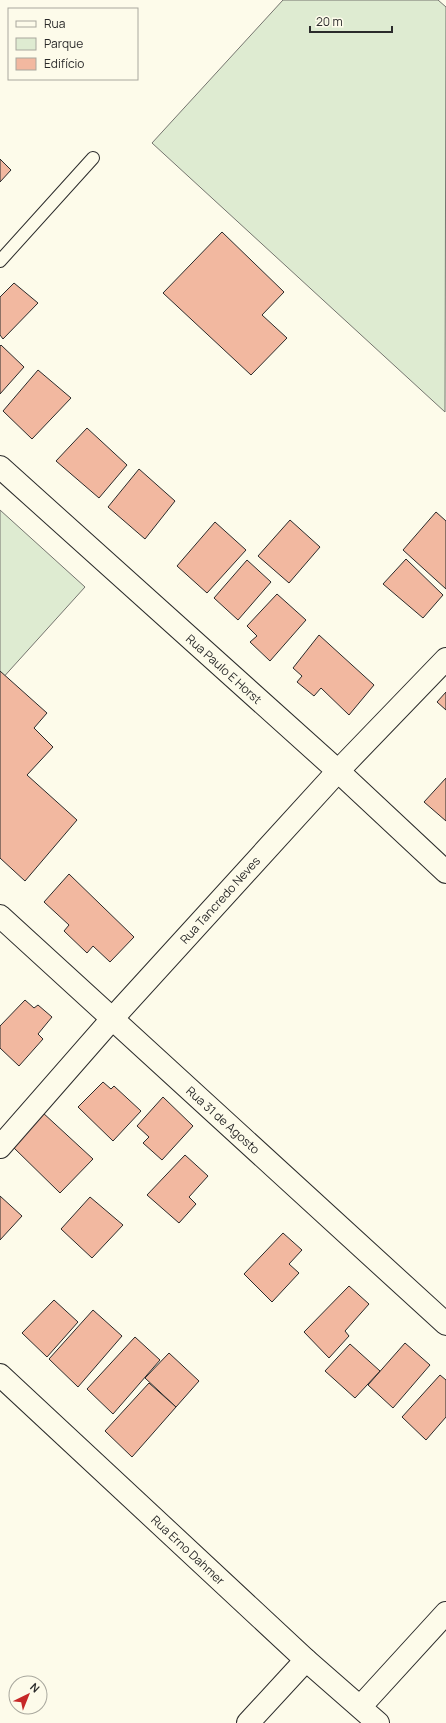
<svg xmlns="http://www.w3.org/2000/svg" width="446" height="1723" font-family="Manrope,sans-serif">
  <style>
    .green { fill: #deebd1; stroke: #74746e }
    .building { fill: #f2b8a0; stroke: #2b2b2b }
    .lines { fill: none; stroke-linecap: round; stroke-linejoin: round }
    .service-casing { stroke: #2b2b2b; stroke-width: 14 }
    .minor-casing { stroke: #2b2b2b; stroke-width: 24 }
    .tertiary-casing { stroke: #2b2b2b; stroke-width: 24 }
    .service { stroke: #fdfbea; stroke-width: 12 }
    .minor { stroke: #fdfbea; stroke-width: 22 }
    .tertiary { stroke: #fdfbea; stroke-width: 22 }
    .labels { text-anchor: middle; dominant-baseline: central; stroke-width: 3; stroke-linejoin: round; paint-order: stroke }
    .street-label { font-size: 12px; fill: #2b2b2b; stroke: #fdfbea }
  </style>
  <rect width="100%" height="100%" fill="#fdfbea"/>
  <g class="green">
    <path d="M283,0H438L446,7L445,412L152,143Z"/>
    <path d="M0,510L85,587L0,681Z"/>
  </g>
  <g class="building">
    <path d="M0,159L11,170L0,182Z"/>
    <path d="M222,232L284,292L262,315L287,338L251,375L163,293Z"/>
    <path d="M14,283L38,303L3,339L0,335V297Z"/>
    <path d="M1,345L24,367L0,394V346Z"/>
    <path d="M38,370L71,398L32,439L3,411Z"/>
    <path d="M87,428L127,465L99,498L56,461Z"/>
    <path d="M139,469L175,501L145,539L108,507Z"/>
    <path d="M436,512L446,521V589L403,550Z"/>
    <path d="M290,520L320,547L289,583L258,556Z"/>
    <path d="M215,522L246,550L207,593L177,566Z"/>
    <path d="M406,559L443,595L423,618L383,584Z"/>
    <path d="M247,560L271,582L238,620L214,598Z"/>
    <path d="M277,594L306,620L270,661L250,642L257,636L247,626Z"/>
    <path d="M319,635L374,685L349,715L321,688L314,696L297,682L302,676L293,668Z"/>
    <path d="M0,671L47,713L34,728L53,747L27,775L77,820L25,881L0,858Z"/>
    <path d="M446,692V710L437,702Z"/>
    <path d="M446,778V821L424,802Z"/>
    <path d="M69,874L134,937L110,962L93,946L87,953L64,931L69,925L44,902Z"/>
    <path d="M25,1000L34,1008L38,1005L52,1017L38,1034L43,1039L19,1066L0,1048V1026Z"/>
    <path d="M103,1082L111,1089L114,1086L141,1111L113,1141L78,1107Z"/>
    <path d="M163,1097L193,1126L162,1160L143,1143L149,1137L137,1126Z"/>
    <path d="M42,1112L93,1159L60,1193L12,1146Z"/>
    <path d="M185,1155L208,1176L189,1197L196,1204L179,1223L147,1195Z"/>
    <path d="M0,1196L22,1216L0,1240Z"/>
    <path d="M90,1197L123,1225L92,1258L61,1229Z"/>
    <path d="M283,1233L302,1250L289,1264L299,1273L272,1302L244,1274Z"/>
    <path d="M349,1286L369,1304L345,1331L349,1336L329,1358L304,1332Z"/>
    <path d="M54,1300L78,1322L47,1357L22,1333Z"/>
    <path d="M93,1310L122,1336L78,1387L49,1359Z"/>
    <path d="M135,1337L160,1360L113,1414L87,1389Z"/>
    <path d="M405,1343L430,1365L393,1408L368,1385Z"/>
    <path d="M350,1344L380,1371L355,1398L325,1371Z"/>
    <path d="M169,1353L199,1381L176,1407L145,1378Z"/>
    <path d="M440,1375L446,1380V1417L426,1440L402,1417Z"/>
    <path d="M149,1383L176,1407L132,1457L105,1431Z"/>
  </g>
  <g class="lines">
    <g class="service-casing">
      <path id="service" d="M0,261L93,158"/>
    </g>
    <g class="minor-casing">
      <g id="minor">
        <path d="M0,467L338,771L446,872"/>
        <path d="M0,916L446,1324"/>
        <path d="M0,1147L112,1019L338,771L446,659"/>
        <path d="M361,1706L446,1613"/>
      </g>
    </g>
    <g class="tertiary-casing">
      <g id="tertiary">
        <path d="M0,1375L306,1660L378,1723"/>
        <path d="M248,1723L306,1660"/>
      </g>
    </g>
    <use href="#service" class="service"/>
    <use href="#minor" class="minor"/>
    <use href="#tertiary" class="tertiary"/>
  </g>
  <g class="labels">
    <g class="street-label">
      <text transform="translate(224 669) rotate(42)">Rua Paulo E Horst</text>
      <text transform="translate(220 900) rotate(-48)">Rua Tancredo Neves</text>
      <text transform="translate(223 1120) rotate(42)">Rua 31 de Agosto</text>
      <text transform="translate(188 1550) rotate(43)">Rua Erno Dahmer</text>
    </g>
  </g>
  <rect x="8" y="8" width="130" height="72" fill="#fdfbea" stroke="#a9a89e"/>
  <rect x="16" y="21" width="20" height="6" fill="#fdfbea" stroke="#a9a89e"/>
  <text x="44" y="28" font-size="12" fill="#2b2b2b">Rua</text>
  <rect x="16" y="38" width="20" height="12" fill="#deebd1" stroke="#a9a89e"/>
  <text x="44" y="48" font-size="12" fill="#2b2b2b">Parque</text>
  <rect x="16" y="58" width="20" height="12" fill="#f2b8a0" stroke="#a9a89e"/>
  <text x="44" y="68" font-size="12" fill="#2b2b2b">Edifício</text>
  <g transform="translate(28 1695) rotate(43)"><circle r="19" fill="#fdfbea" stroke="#a9a89e"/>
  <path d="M0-3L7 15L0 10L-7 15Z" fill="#c62828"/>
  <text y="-6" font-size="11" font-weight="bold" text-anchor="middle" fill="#2b2b2b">N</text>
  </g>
  <path d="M310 26v6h82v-6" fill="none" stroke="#2b2b2b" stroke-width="2"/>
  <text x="316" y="26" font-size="12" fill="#2b2b2b" stroke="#fdfbea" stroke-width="3" paint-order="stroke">20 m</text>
</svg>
